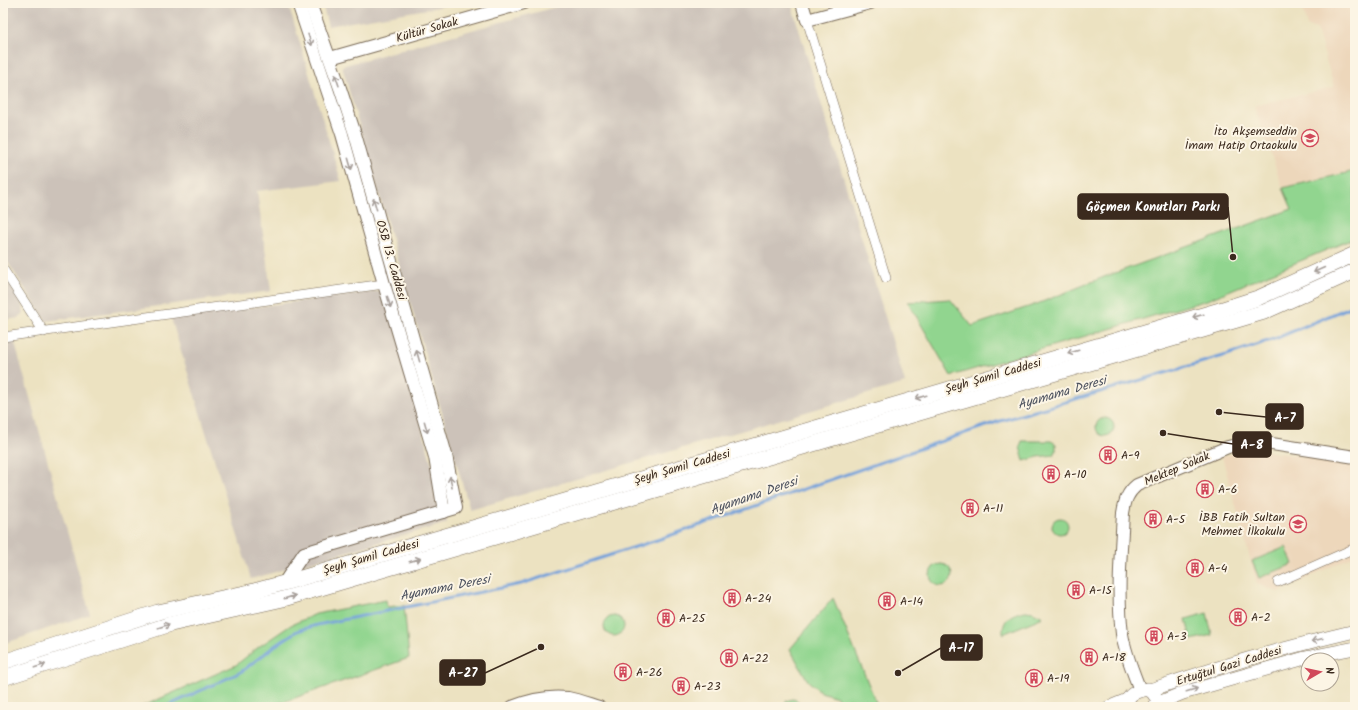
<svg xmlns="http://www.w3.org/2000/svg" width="1358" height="710" font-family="Kalam,sans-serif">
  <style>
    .built { fill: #edd7bb }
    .industrial { fill: #ccc2b9 }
    .park { fill: #91d58f; stroke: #668056 }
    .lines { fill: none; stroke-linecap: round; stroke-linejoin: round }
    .stream { stroke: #72a0da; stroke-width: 3 }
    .minor-casing { stroke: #796a57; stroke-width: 10 }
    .tertiary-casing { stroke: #796a57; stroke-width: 14 }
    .secondary-casing { stroke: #796a57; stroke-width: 14 }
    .primary-casing { stroke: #796a57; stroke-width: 16 }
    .minor { stroke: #fff; stroke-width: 9 }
    .tertiary { stroke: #fff; stroke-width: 12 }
    .secondary { stroke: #fff; stroke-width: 13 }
    .primary { stroke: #fff; stroke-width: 15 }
    .oneway { stroke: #a79f9a }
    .labels { text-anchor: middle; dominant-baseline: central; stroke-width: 4; stroke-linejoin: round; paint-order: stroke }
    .street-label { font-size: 12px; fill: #3b2a1e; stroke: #fcf5e5 }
    .poi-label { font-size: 12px; fill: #3b2a1e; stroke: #fcf5e5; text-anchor: start }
    .water-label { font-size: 13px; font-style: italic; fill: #4e5360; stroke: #fcf5e5 }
    .leader { fill: none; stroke: #3b2a1e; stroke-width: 1.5 }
    .callout-dot { fill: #3b2a1e; stroke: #fcf5e5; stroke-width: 1.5 }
    .callout { fill: #3b2a1e; stroke: #3b2a1e; stroke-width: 1.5 }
    .callout-label { font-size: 13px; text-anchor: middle; font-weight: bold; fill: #fff }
  </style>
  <rect width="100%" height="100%" fill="#fcf5e5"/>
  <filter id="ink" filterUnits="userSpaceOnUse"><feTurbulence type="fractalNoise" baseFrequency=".025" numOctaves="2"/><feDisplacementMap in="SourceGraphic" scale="8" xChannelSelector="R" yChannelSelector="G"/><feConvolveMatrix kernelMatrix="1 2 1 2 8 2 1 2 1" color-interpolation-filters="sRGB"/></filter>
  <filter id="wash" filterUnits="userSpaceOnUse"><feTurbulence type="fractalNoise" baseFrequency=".012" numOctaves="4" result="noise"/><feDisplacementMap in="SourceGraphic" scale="16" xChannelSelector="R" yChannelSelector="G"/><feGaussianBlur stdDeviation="0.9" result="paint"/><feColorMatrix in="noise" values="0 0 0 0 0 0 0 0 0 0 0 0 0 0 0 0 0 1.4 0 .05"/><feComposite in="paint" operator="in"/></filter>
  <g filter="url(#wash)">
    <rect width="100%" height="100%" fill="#ece2c1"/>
    <g class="built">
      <path d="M1301,3H1355V171L1283,188L1254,106L1334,87L1317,29L1307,26Z"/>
      <path d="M1259,450L1352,464L1355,466V555L1278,592L1257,584L1222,456L1247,451Z"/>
    </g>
    <g class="industrial">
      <path d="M3,3H288L341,181L257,191L271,291L46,321L3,255Z"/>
      <path d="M322,3H462L328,26Z"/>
      <path d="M570,3H791L905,383L470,510L342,66Z"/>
      <path d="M3,273L23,305V313L19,318L3,320Z"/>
      <path d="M386,290L447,523L251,579L171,318Z"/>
      <path d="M14,340L90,614L3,644V343Z"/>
    </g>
    <g class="park">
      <path d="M1355,171V238L1207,300L951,376L908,302L950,299L972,326L1037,304L1104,277L1292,209L1283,188Z"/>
      <circle cx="1105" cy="427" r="9"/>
      <path d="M1022,441H1051L1056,444V451L1054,455L1038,457L1024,461L1020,447Z"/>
      <circle cx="1060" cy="526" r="8"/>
      <path d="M1286,547L1293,564L1259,578L1252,561Z"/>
      <circle cx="941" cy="575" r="11"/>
      <path d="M833,598L878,707H842L837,697L821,692L808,681L790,649Z"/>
      <path d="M386,600L387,607L404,605L409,658L269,707H141L236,665L260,646L291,625L316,614Z"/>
      <path d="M1026,611L1033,612L1043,617L1003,634C1002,619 1012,613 1026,611Z"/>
      <path d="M1207,613L1212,635L1191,640L1186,619Z"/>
      <circle cx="614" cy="626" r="10"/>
      <path d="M792,699L797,700L800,707H783L786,701Z"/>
    </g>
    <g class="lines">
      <path class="stream" d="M165,707L241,672L276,645L297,631L317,625L521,584L657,540L997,422L1227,355L1277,338L1355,305"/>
    </g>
  </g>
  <g filter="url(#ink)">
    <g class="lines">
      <g class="minor-casing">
        <g id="minor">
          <path d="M807,20L886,278"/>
          <path d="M3,269L44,332"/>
          <path d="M3,337L384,284"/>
          <path d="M1278,582L1355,548"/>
        </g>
      </g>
      <g class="tertiary-casing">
        <g id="tertiary">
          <path d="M298,3L342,134L384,284L435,457L444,512"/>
          <path d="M802,3L807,20L870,3"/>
          <path d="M330,58L524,3"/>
          <path d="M284,583L304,553L456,508L446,455L355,134L340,88L310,3"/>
          <path d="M1140,690C1133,672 1125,653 1122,634C1117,594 1121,553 1123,513C1125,501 1127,493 1137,485L1228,447L1240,444L1265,443L1355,457"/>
          <path d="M512,707C529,700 550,696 568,698C578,700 589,704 599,707"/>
        </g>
      </g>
      <g class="secondary-casing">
        <g id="secondary">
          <path d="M1150,690C1217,667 1286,647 1355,631"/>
          <path d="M1156,704L1183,693L1305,658L1355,648"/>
          <path d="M1110,707L1127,700"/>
          <path d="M1128,707C1125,694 1137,691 1148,689L1153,693L1155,696"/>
        </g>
      </g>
      <g class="primary-casing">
        <g id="primary">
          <path d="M3,662L158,612L254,591L284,583L1220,310L1258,298L1355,254"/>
          <path d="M3,678L171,624L283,599L1237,320L1264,312L1355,271"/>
        </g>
      </g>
      <use href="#minor" class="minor"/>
      <use href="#tertiary" class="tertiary"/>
      <use href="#secondary" class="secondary"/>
      <use href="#primary" class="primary"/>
    </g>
    <defs><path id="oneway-shaft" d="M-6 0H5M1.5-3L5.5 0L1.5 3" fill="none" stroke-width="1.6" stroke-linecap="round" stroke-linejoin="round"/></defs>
    <g class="oneway">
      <use href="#oneway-shaft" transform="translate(310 40) rotate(71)"/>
      <use href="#oneway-shaft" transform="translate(337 80) rotate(-109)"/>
      <use href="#oneway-shaft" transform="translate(350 164) rotate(74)"/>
      <use href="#oneway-shaft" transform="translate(375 204) rotate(-106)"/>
      <use href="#oneway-shaft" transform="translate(1319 270) rotate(156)"/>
      <use href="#oneway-shaft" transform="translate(389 302) rotate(74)"/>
      <use href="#oneway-shaft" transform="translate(1198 316) rotate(164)"/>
      <use href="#oneway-shaft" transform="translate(1073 352) rotate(164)"/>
      <use href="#oneway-shaft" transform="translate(418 356) rotate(-106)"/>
      <use href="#oneway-shaft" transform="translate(921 397) rotate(164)"/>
      <use href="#oneway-shaft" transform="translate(426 427) rotate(74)"/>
      <use href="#oneway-shaft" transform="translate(451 482) rotate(-100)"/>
      <use href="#oneway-shaft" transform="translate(415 560) rotate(-16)"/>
      <use href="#oneway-shaft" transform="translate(290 597) rotate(-16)"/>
      <use href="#oneway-shaft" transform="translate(164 626) rotate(-18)"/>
      <use href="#oneway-shaft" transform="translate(1317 640) rotate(166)"/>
      <use href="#oneway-shaft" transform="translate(40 666) rotate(-18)"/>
      <use href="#oneway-shaft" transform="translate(1192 690) rotate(-17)"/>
    </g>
  </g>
  <defs>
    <g id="school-ring" transform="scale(0.9)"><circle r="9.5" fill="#fcf5e5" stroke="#d1495b" stroke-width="1.5"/><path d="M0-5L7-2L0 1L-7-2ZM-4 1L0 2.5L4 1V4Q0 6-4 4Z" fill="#d1495b"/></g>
    <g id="building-ring" transform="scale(0.9)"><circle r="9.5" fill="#fcf5e5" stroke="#d1495b" stroke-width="1.5"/><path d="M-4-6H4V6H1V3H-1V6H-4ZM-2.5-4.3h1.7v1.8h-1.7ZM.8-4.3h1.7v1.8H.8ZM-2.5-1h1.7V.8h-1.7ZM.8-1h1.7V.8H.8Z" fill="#d1495b"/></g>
  </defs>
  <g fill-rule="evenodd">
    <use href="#school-ring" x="1310" y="138"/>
    <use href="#building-ring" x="1108" y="455"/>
    <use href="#building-ring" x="1051" y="474"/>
    <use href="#building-ring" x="1205" y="489"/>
    <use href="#building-ring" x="970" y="508"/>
    <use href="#building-ring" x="1153" y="519"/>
    <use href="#school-ring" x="1298" y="524"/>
    <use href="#building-ring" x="1195" y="568"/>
    <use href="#building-ring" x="1076" y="590"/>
    <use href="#building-ring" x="732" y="598"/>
    <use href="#building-ring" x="887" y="601"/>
    <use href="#building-ring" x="1238" y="617"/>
    <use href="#building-ring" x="666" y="618"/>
    <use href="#building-ring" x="1154" y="636"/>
    <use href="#building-ring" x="1089" y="657"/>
    <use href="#building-ring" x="729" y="658"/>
    <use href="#building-ring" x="623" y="672"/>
    <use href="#building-ring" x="1034" y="678"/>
    <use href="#building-ring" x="681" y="686"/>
  </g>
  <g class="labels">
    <g class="street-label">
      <text transform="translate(427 30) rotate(-16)">Kültür Sokak</text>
      <text transform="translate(391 260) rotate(74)">OSB 13. Caddesi</text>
      <text transform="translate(993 376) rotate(-16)">Şeyh Şamil Caddesi</text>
      <text transform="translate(682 467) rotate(-16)">Şeyh Şamil Caddesi</text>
      <text transform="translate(1177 469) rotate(-23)">Mektep Sokak</text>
      <text transform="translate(371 557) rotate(-16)">Şeyh Şamil Caddesi</text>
      <text transform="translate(1229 666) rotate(-17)">Ertuğtul Gazi Caddesi</text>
    </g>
    <g class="poi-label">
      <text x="1297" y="131" text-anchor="end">İto Akşemseddin<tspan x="1297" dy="14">İmam Hatip Ortaokulu</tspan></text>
      <text x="1121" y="455">A-9</text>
      <text x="1064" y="474">A-10</text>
      <text x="1218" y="489">A-6</text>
      <text x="983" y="508">A-11</text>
      <text x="1285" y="517" text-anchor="end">İBB Fatih Sultan<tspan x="1285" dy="14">Mehmet İlkokulu</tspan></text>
      <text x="1166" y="519">A-5</text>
      <text x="1208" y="568">A-4</text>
      <text x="1089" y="590">A-15</text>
      <text x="745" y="598">A-24</text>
      <text x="900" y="601">A-14</text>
      <text x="1251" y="617">A-2</text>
      <text x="679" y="618">A-25</text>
      <text x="1167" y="636">A-3</text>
      <text x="1102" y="657">A-18</text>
      <text x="742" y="658">A-22</text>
      <text x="636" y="672">A-26</text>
      <text x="1047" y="678">A-19</text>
      <text x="694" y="686">A-23</text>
    </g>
    <g class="water-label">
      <text transform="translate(1062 393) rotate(-16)">Ayamama Deresi</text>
      <text transform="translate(754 496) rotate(-19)">Ayamama Deresi</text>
      <text transform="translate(445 588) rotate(-11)">Ayamama Deresi</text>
    </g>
  </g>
  <path class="leader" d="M1233 257L1228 207M1219 412L1266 417M1163 433L1233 444M898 673L941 648M541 647L485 673"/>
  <g class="callout-dot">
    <circle cx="1233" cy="257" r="4"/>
    <circle cx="1219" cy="412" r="4"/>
    <circle cx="1163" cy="433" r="4"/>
    <circle cx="898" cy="673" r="4"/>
    <circle cx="541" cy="647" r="4"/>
  </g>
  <g class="callout">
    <rect x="1078" y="194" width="150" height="25" rx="4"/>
    <rect x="1266" y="404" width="37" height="25" rx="4"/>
    <rect x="1233" y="432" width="38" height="25" rx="4"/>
    <rect x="941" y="635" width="41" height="25" rx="4"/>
    <rect x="440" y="660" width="45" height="25" rx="4"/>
  </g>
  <g class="callout-label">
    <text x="1153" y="211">Göçmen Konutları Parkı</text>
    <text x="1285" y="422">A-7</text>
    <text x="1252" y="449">A-8</text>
    <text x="961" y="652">A-17</text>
    <text x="463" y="677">A-27</text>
  </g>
  <rect width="1358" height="710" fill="none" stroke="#fcf5e5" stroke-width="16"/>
  <g transform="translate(1320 672) rotate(81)"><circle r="19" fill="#fcf5e5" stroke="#afa495"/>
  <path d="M0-3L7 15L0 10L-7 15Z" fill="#d1495b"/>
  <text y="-6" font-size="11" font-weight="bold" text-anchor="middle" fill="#3b2a1e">N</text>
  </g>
</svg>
